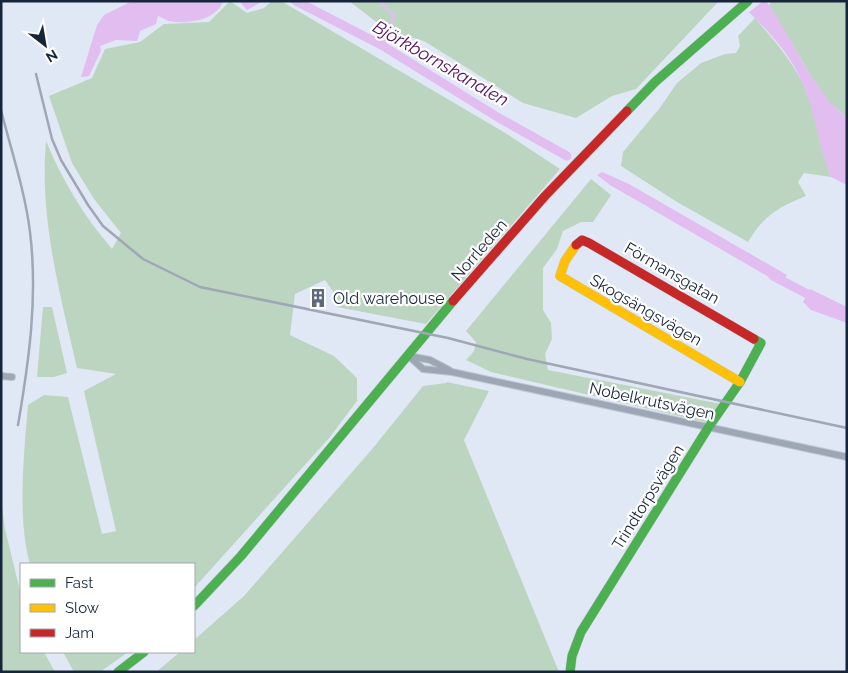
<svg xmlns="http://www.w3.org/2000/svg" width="848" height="673" font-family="Raleway,sans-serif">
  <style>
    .green { fill: #bcd5c1 }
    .water { fill: #e1bdf0 }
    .pier { fill: #e0e8f6 }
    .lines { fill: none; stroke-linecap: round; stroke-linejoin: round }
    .stream { stroke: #e1bdf0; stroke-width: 2.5 }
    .canal { stroke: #e1bdf0; stroke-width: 9 }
    .street-casing { stroke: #bdc6d3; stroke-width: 8 }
    .fast-casing { stroke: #bdc6d3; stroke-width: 10 }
    .slow-casing { stroke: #bdc6d3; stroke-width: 10 }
    .jam-casing { stroke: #bdc6d3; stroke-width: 10 }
    .street { stroke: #9ca6b5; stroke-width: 6 }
    .fast { stroke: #4caf50; stroke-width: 9 }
    .slow { stroke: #ffc107; stroke-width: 9 }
    .jam { stroke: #c62828; stroke-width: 9 }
    .rail { stroke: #9fa7b5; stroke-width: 2.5 }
    .labels { text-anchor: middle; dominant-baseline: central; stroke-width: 4.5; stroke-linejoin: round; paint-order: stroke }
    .street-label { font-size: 16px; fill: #17253b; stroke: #fff }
    .poi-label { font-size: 16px; fill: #17253b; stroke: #fff; text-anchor: start }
    .water-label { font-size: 18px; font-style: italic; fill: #541261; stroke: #fff }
  </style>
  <rect width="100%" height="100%" fill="#e0e8f6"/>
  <g class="green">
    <path d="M230,1L247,13L264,8L272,1H281L507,134L560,169L426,324L337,307L334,293L325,280L295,294L290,335L334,356L357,378V401L330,437L194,588V564H30C17,519 24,452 28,405L44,395L68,397L102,534L116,531L84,391L116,374L77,368C60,294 39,217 46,141C63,182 84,216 112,249L121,233L94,199L72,163L49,96L92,78L105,49L140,42L164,24L209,22Z"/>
    <path d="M349,1H719L636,89L612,96L576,118L523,103L424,41L388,31Z"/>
    <path d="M772,1H847V117L832,105L820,91L769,5Z"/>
    <path d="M755,18C774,41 795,63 806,91C817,118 820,149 831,177L804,173L798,182L806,196C780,206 762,217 748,242L677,202L621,166L623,152L659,109L677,83L701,63L725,54L736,53L740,46L738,36Z"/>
    <path d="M591,179L611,195L593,222H581L563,231L557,249L543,268V310L551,323L552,339L545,354L548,370L721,404L709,423L491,372L466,360L474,351L476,342L466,331Z"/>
    <path d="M43,307H52L67,373L54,377H37Z"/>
    <path d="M447,382L489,391L464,440L559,672H156L180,652H194V640L244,596L373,448L423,386L446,383Z"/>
    <path d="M1,498L5,529L21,595V652H44L55,672H1Z"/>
    <path d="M63,652H128L100,672H74Z"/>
  </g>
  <g class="water">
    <path d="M132,1H223C217,20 187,25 169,21C165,20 162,17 158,16L156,24L140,31L137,41L116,40L100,46L101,51L89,76L81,77L97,25L104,15Z"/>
    <path d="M239,1H263L247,10Z"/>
    <path d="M737,1H766C792,35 813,94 847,117V185L831,177C820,149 816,120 806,92C794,56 764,26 737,1Z"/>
    <path d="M602,172L629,184L787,275L781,284L610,185L597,175Z"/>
    <path d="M810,289L847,307V323L811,310L803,302Z"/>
  </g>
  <path class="pier" d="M738,1H763L747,14L735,3Z"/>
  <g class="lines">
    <g class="stream">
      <path d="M379,1L394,16L388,31"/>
      <path d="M383,46L385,40"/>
    </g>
    <g class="canal">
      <path d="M296,1L383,46L499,118L567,156"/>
      <path d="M773,276L817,299"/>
    </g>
    <g class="street-casing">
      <g id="street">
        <path d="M409,356L423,369L452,372L847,457"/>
        <path d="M409,356L430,360L449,370"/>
        <path d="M1,376L12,377"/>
      </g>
    </g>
    <g class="fast-casing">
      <g id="fast">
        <path d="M627,111L655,82L748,1"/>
        <path d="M194,606L241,556L453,301"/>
        <path d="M118,672L144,652"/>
        <path d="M570,672L572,656L581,632L708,428L740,382L761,343L754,339"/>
      </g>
    </g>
    <g class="slow-casing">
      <path id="slow" d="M576,245L565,261L560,276L740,382"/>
    </g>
    <g class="jam-casing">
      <g id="jam">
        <path d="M576,245L582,240L589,243L754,339"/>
        <path d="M453,301L545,196L627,111"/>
      </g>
    </g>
    <use href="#street" class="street"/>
    <use href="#fast" class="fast"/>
    <use href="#slow" class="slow"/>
    <use href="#jam" class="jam"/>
    <g class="rail">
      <path d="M36,74L52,139L61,160L88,205L103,226L143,259L200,287L448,338L527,359L847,428"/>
      <path d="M1,110C11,150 25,191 30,232C38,297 29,361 18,425"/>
    </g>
  </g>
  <defs>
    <g id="building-bare" transform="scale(1.5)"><path d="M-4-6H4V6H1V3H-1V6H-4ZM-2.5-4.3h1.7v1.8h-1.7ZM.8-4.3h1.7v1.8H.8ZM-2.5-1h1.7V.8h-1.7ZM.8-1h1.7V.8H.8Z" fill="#5d697c" stroke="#fff" stroke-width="2.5" paint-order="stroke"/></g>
  </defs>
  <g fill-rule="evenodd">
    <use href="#building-bare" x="318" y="298"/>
  </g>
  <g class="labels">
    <g class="street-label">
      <text transform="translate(479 250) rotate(-49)">Norrleden</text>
      <text transform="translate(672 273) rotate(30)">Förmansgatan</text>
      <text transform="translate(646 310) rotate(30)">Skogsängsvägen</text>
      <text transform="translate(652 401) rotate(12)">Nobelkrutsvägen</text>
      <text transform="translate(648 497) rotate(-58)">Trindtorpsvägen</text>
    </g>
    <g class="poi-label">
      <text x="333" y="298">Old warehouse</text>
    </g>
    <g class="water-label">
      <text transform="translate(441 63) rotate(30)">Björkbornskanalen</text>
    </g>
  </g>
  <rect width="848" height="673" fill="none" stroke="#17253b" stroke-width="5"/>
  <rect x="20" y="563" width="175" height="90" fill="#ffffff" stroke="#a2a8b1"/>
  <rect x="30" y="579" width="25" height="8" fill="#4caf50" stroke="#a2a8b1"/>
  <text x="65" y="588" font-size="15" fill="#17253b">Fast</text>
  <rect x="30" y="604" width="25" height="8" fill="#ffc107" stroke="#a2a8b1"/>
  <text x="65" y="613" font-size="15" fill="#17253b">Slow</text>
  <rect x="30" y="629" width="25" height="8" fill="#c62828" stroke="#a2a8b1"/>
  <text x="65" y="638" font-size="15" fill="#17253b">Jam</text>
  <g transform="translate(45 45) rotate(149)" stroke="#ffffff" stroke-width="4" paint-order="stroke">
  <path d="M0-4L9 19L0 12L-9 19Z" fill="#17253b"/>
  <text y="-8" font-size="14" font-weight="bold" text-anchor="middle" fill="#17253b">N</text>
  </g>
</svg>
